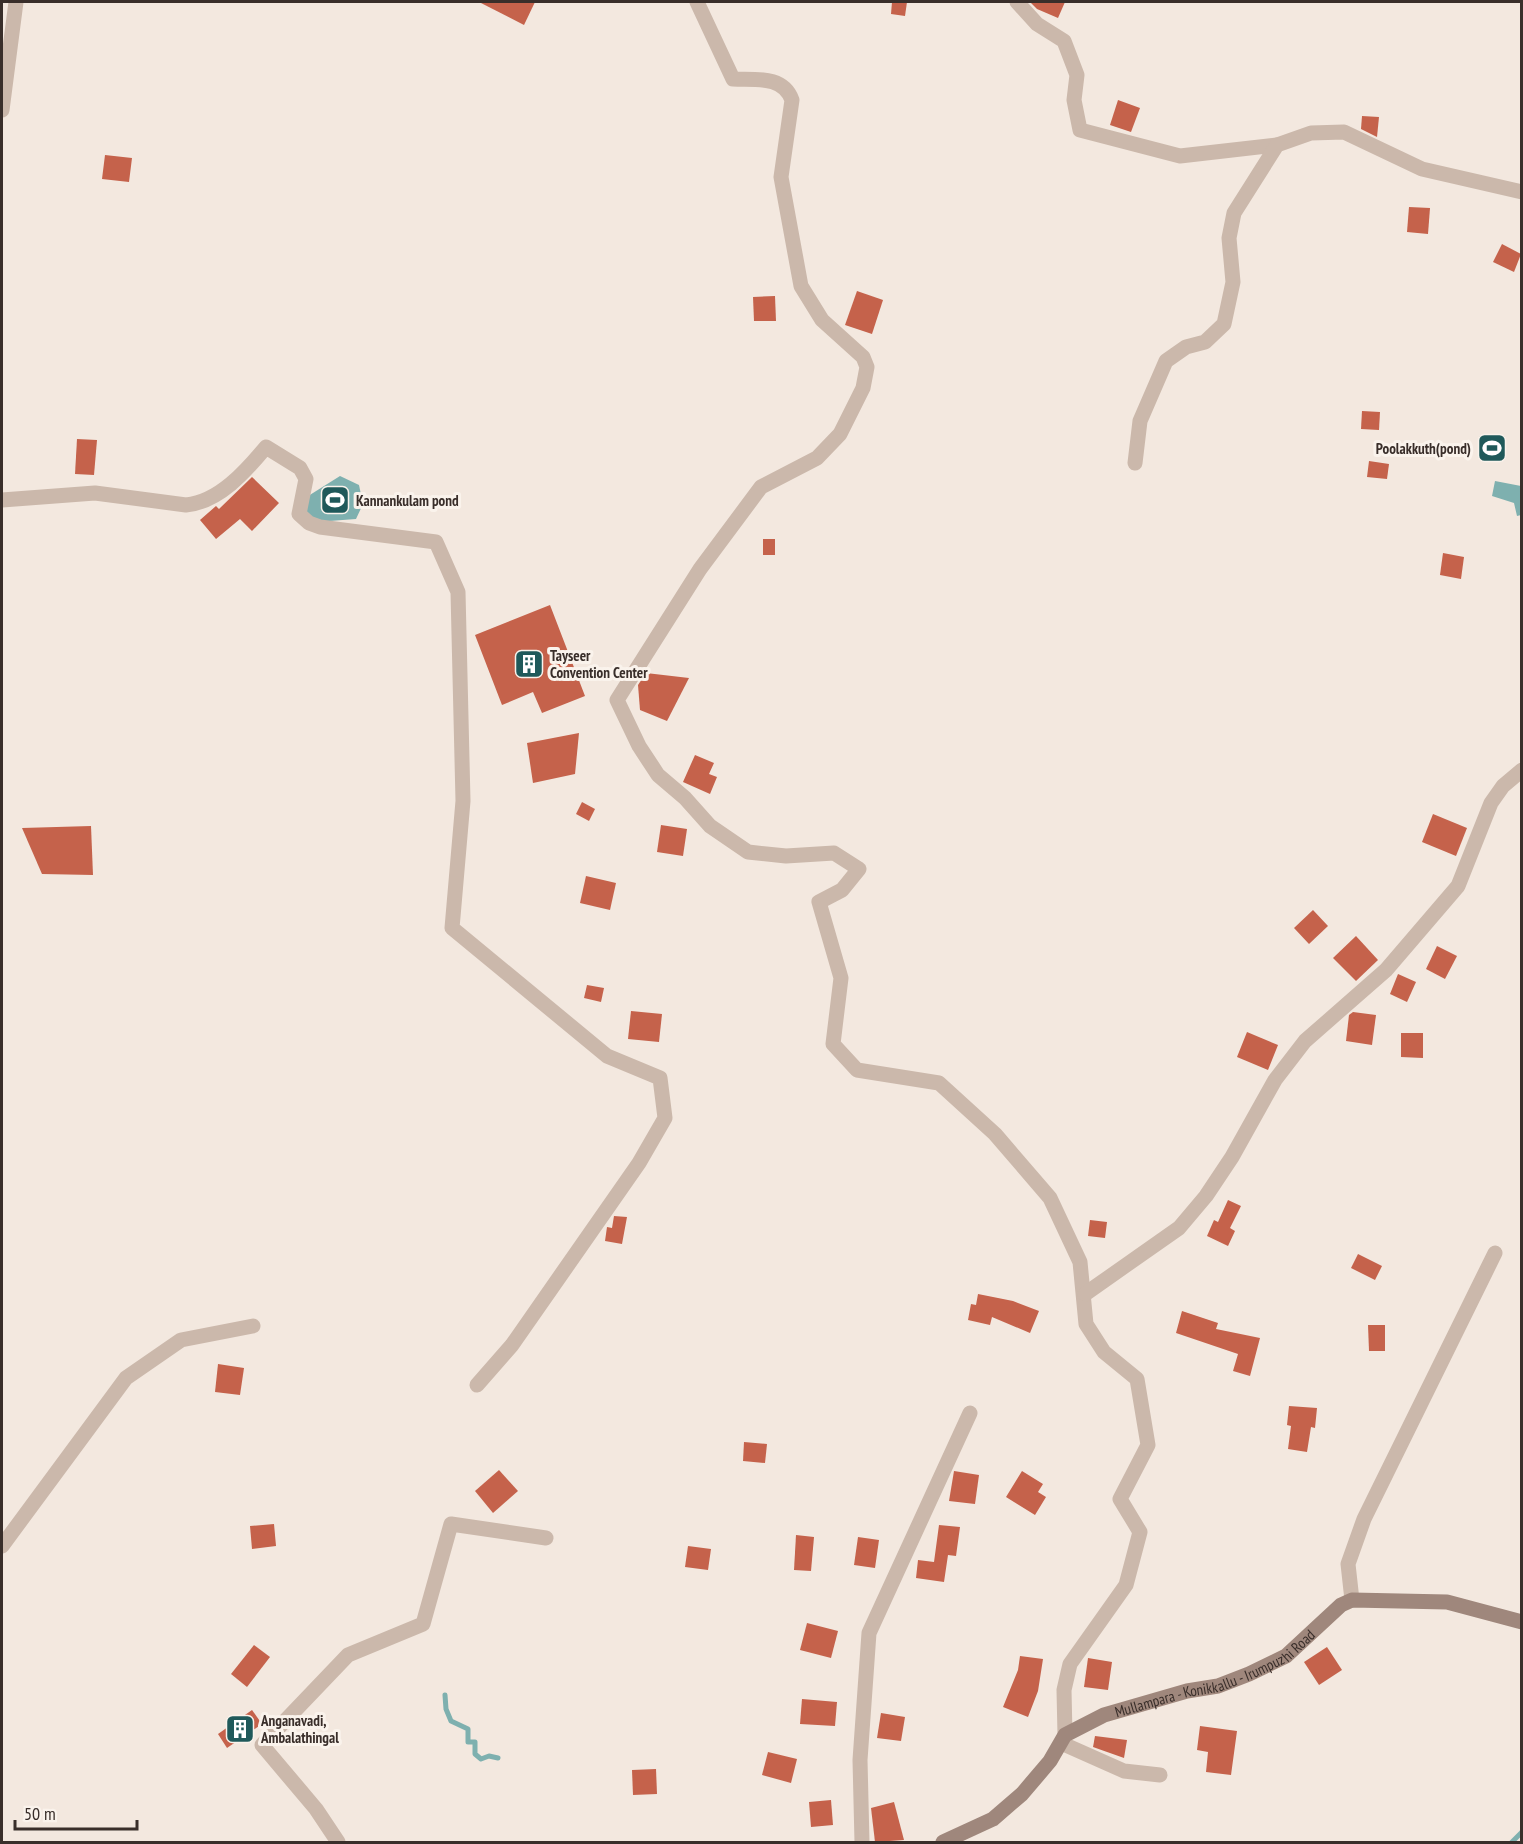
<svg xmlns="http://www.w3.org/2000/svg" width="1523" height="1844" font-family="'PT Sans Narrow',sans-serif">
  <style>
    .water { fill: #7eb0af }
    .lines { fill: none; stroke-linecap: round; stroke-linejoin: round }
    .stream { stroke: #7eb0af; stroke-width: 5 }
    .building { fill: #c5624b }
    .minor { stroke: #cbb8ab; stroke-width: 15 }
    .secondary { stroke: #9f877c; stroke-width: 15 }
    .labels { text-anchor: middle; dominant-baseline: central; stroke-width: 6; stroke-linejoin: round; paint-order: stroke }
    .poi-label { font-size: 15px; font-weight: bold; fill: #392e2a; stroke: #faf3ec; text-anchor: start }
    .street-label { font-size: 15px; fill: #392e2a; stroke: #faf3ec }
  </style>
  <rect width="100%" height="100%" fill="#f3e8df"/>
  <g class="water">
    <path d="M340,476L359,485L363,504L356,519L316,522L307,516L305,498Z"/>
    <path d="M1495,481L1521,486V515L1517,516L1514,503L1492,496Z"/>
  </g>
  <g class="lines">
    <g class="stream">
      <path d="M445,1695L446,1709L451,1721L468,1729V1742H475V1754L481,1759L489,1756L498,1758"/>
      <path d="M1512,1842L1522,1832"/>
    </g>
  </g>
  <g class="building">
    <path d="M479,2H535L524,25Z"/>
    <path d="M892,2H907L905,16L891,14Z"/>
    <path d="M1030,2H1065L1058,18L1037,9Z"/>
    <path d="M1118,100L1140,108L1131,132L1110,125Z"/>
    <path d="M1362,116L1379,117L1377,137L1361,129Z"/>
    <path d="M105,155L132,158L129,182L102,179Z"/>
    <path d="M1409,207L1430,208L1428,234L1407,232Z"/>
    <path d="M1502,244L1521,254L1514,272L1493,262Z"/>
    <path d="M857,291L883,300L872,334L845,325Z"/>
    <path d="M775,296L776,321H754L753,297Z"/>
    <path d="M1362,411L1380,412L1379,430L1361,429Z"/>
    <path d="M77,439L97,440L94,475L75,474Z"/>
    <path d="M1369,461L1389,464L1387,479L1367,477Z"/>
    <path d="M252,477L279,503L252,531L240,519L216,539L200,520L216,506L219,509Z"/>
    <rect x="763" y="539" width="12" height="16"/>
    <path d="M1443,553L1464,557L1461,579L1440,575Z"/>
    <path d="M550,605L585,696L542,713L533,692L502,705L475,635Z"/>
    <path d="M646,673L689,678L667,721L640,710L638,685Z"/>
    <path d="M579,733L575,774L533,783L527,743Z"/>
    <path d="M695,755L714,763L709,774L717,777L710,794L683,782Z"/>
    <path d="M582,802L595,809L589,821L576,814Z"/>
    <path d="M1433,814L1467,828L1456,856L1422,842Z"/>
    <path d="M661,825L687,829L683,856L657,852Z"/>
    <path d="M91,826L93,875L42,874L22,828Z"/>
    <path d="M586,876L616,883L610,910L580,903Z"/>
    <path d="M1313,910L1328,926L1309,944L1294,928Z"/>
    <path d="M1356,936L1378,960L1356,981L1333,958Z"/>
    <path d="M1437,946L1457,956L1445,979L1426,969Z"/>
    <path d="M1398,974L1416,982L1407,1002L1390,994Z"/>
    <path d="M587,985L604,988L601,1002L584,998Z"/>
    <path d="M631,1011L662,1014L659,1042L628,1039Z"/>
    <path d="M1353,1012L1376,1015L1372,1045L1346,1041L1349,1015Z"/>
    <path d="M1247,1032L1278,1045L1268,1070L1237,1057Z"/>
    <path d="M1401,1033H1423V1058L1401,1057Z"/>
    <path d="M1228,1200L1241,1206L1230,1228L1235,1231L1228,1246L1207,1236L1214,1220L1218,1222Z"/>
    <path d="M614,1216L627,1217L622,1244L605,1241L607,1227L612,1228Z"/>
    <path d="M1090,1220L1107,1222L1105,1238L1088,1236Z"/>
    <path d="M1358,1254L1382,1266L1375,1280L1351,1268Z"/>
    <path d="M978,1294L1013,1301L1039,1311L1030,1333L992,1317L990,1325L968,1320L971,1304L976,1305Z"/>
    <path d="M1182,1311L1218,1323L1216,1329L1260,1338L1250,1376L1233,1371L1238,1354L1176,1333Z"/>
    <path d="M1368,1325H1385V1351H1369Z"/>
    <path d="M218,1364L244,1368L240,1395L215,1392Z"/>
    <path d="M1289,1406L1317,1408L1315,1428L1311,1427L1307,1452L1288,1449L1291,1426L1287,1425Z"/>
    <path d="M744,1442L767,1444L765,1463L743,1461Z"/>
    <path d="M499,1470L518,1491L493,1513L475,1491Z"/>
    <path d="M954,1471L979,1475L975,1504L949,1501Z"/>
    <path d="M1022,1471L1043,1484L1038,1492L1046,1497L1035,1515L1006,1497Z"/>
    <path d="M274,1524L276,1546L252,1549L250,1526Z"/>
    <path d="M939,1525L960,1527L956,1556L948,1555L944,1582L916,1578L918,1560L934,1562Z"/>
    <path d="M796,1535L814,1537L811,1571L794,1570Z"/>
    <path d="M858,1537L879,1540L875,1568L854,1565Z"/>
    <path d="M688,1546L711,1549L708,1570L685,1567Z"/>
    <path d="M807,1623L838,1631L831,1658L800,1650Z"/>
    <path d="M254,1645L270,1657L247,1687L231,1674Z"/>
    <path d="M1327,1647L1342,1670L1319,1685L1304,1662Z"/>
    <path d="M1020,1656L1043,1659L1038,1691L1028,1717L1003,1707L1018,1670Z"/>
    <path d="M1088,1658L1112,1662L1108,1690L1084,1687Z"/>
    <path d="M802,1699L837,1702L835,1726L800,1724Z"/>
    <path d="M252,1710L262,1724L227,1748L218,1734Z"/>
    <path d="M881,1713L905,1717L901,1741L877,1738Z"/>
    <path d="M1200,1726L1237,1731L1231,1775L1206,1772L1208,1752L1197,1750Z"/>
    <path d="M1095,1736L1127,1740L1124,1758L1093,1747Z"/>
    <path d="M768,1752L797,1759L791,1783L762,1775Z"/>
    <path d="M656,1769L657,1794L633,1795L632,1770Z"/>
    <path d="M831,1800L833,1825L811,1827L809,1802Z"/>
    <path d="M894,1802L904,1840L875,1842L871,1808Z"/>
  </g>
  <g class="lines">
    <g class="minor">
      <path d="M697,2L733,79C755,80 783,75 792,100L781,177L801,286L822,320L863,357L867,367L863,388L840,434L817,458L761,487L700,569L617,700L639,746L658,775L685,798L710,826L748,852L786,856L834,853L859,869L842,890L819,902L841,978L833,1044L857,1070L939,1083L995,1134L1050,1198L1080,1262L1086,1324L1104,1352L1137,1379L1148,1445L1120,1499L1140,1532L1126,1585L1070,1664L1064,1690L1065,1735"/>
      <path d="M1017,2L1037,24L1064,41L1077,75L1074,100L1080,130L1180,156L1277,145"/>
      <path d="M2,110L16,2"/>
      <path d="M1135,463L1140,421L1166,361L1186,347L1205,342L1224,324L1233,282L1229,238L1234,213L1277,145L1311,133L1344,132L1422,169L1522,192"/>
      <path d="M2,500L95,493L186,505C219,502 246,471 266,447L300,468L306,479L299,514L309,523L320,527L436,542L458,592L463,801L452,928L607,1056L660,1078L665,1118L639,1163L512,1345L477,1385"/>
      <path d="M1085,1294L1179,1228L1206,1196L1232,1157L1275,1080L1305,1041L1386,970L1458,886L1491,803L1503,786L1522,770"/>
      <path d="M2,1546L126,1378L181,1340L253,1326"/>
      <path d="M1352,1600L1348,1564L1364,1519L1495,1253"/>
      <path d="M1061,1743L1124,1771L1160,1775"/>
      <path d="M338,1842L316,1809L262,1745L348,1655L423,1624L451,1524L546,1538"/>
      <path d="M862,1842L860,1760L869,1633L970,1413"/>
    </g>
    <path class="secondary" id="s1" d="M943,1842L993,1819L1022,1794L1050,1761L1065,1735L1104,1715L1187,1691L1218,1686L1249,1674L1286,1656L1341,1605L1352,1600L1447,1602L1522,1622"/>
  </g>
  <defs>
    <g id="stadium-square" transform="scale(1.5)"><rect x="-9" y="-9" width="18" height="18" rx="4" fill="#1f595a" stroke="#faf3ec"/><path d="M0-5a6.5 5 0 1 0 0 10a6.5 5 0 1 0 0-10ZM-3.5-1.8h7v3.6h-7Z" fill="#fff"/></g>
    <g id="building-square" transform="scale(1.5)"><rect x="-9" y="-9" width="18" height="18" rx="4" fill="#1f595a" stroke="#faf3ec"/><path d="M-4-6H4V6H1V3H-1V6H-4ZM-2.5-4.3h1.7v1.8h-1.7ZM.8-4.3h1.7v1.8H.8ZM-2.5-1h1.7V.8h-1.7ZM.8-1h1.7V.8H.8Z" fill="#fff"/></g>
  </defs>
  <g fill-rule="evenodd">
    <use href="#stadium-square" x="1492" y="448"/>
    <use href="#stadium-square" x="335" y="500"/>
    <use href="#building-square" x="529" y="664"/>
    <use href="#building-square" x="240" y="1729"/>
  </g>
  <g class="labels">
    <g class="poi-label">
      <text x="1471" y="448" text-anchor="end">Poolakkuth(pond)</text>
      <text x="356" y="500">Kannankulam pond</text>
      <text x="550" y="655">Tayseer<tspan x="550" dy="17">Convention Center</tspan></text>
      <text x="261" y="1720">Anganavadi,<tspan x="261" dy="17">Ambalathingal</tspan></text>
    </g>
    <g class="street-label">
      <text stroke="none"><textPath href="#s1" startOffset="330">Mullampara - Konikkallu - Irumpuzhi Road</textPath></text>
    </g>
  </g>
  <rect width="1523" height="1844" fill="none" stroke="#392e2a" stroke-width="6"/>
  <path d="M15 1820v9h122v-9" fill="none" stroke="#392e2a" stroke-width="3"/>
  <text x="24" y="1820" font-size="18" fill="#392e2a" stroke="#faf3ec" stroke-width="4.5" paint-order="stroke">50 m</text>
</svg>
